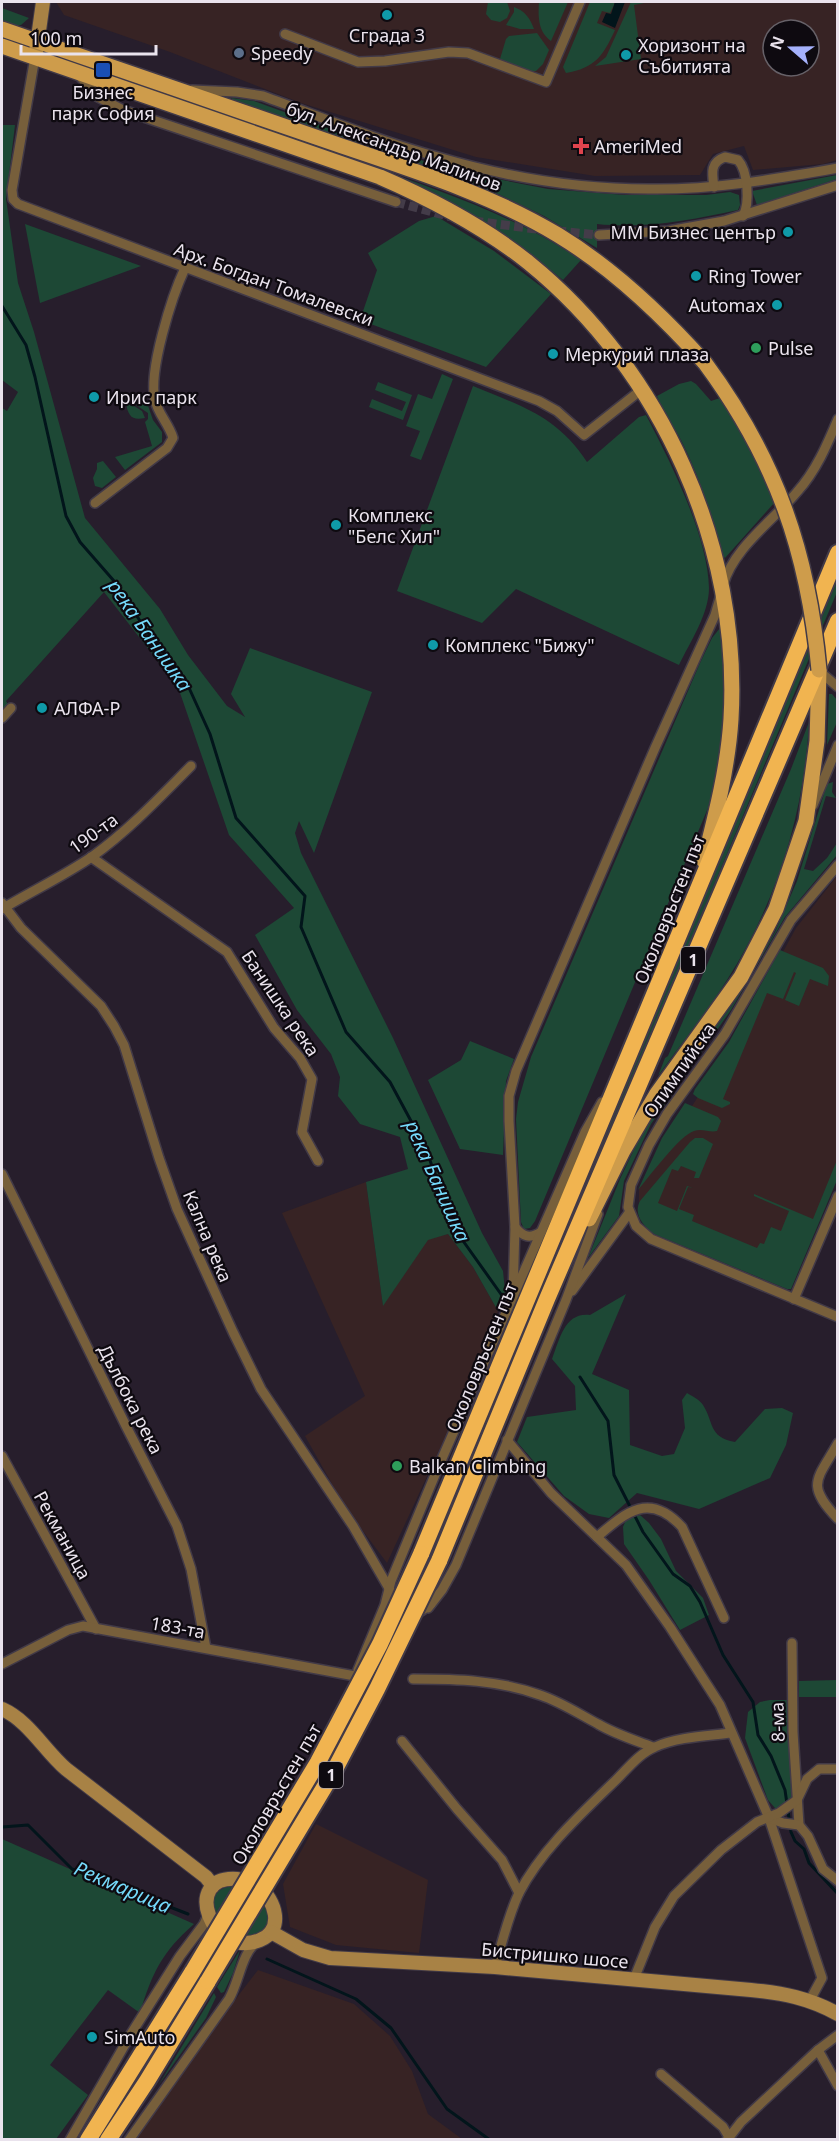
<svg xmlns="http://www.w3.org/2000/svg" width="839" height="2141" font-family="'Noto Sans',sans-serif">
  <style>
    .commercial { fill: #372324; fill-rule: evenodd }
    .green { fill: #1d4835 }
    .water { fill: #02151b }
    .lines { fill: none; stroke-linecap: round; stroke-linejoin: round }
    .stream { stroke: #02151b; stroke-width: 3 }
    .street-tunnel { stroke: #443c49; stroke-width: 9; stroke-dasharray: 9 4.5; stroke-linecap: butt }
    .street-casing { stroke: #423a47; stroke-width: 12 }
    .secondary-casing { stroke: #423a47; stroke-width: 16 }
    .primary-casing { stroke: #423a47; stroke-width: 18 }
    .highway-casing { stroke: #423a47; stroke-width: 20 }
    .street { stroke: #775f3b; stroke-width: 9 }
    .secondary { stroke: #a88245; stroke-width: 14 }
    .primary { stroke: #ce9c4b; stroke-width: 15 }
    .highway { stroke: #f1b450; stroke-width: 16 }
    .primary-bridge-casing { stroke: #423a47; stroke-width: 18; stroke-linecap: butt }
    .highway-bridge-casing { stroke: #423a47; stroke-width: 20; stroke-linecap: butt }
    .primary-bridge { stroke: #ce9c4b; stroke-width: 15 }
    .highway-bridge { stroke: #f1b450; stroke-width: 16 }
    .culture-dot { fill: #0f9aa8; stroke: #0e0a10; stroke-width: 2 }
    .service-dot { fill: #5c6f8a; stroke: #0e0a10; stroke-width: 2 }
    .transit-dot { fill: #1a4fb4; stroke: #0e0a10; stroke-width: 2 }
    .health-dot { fill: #e0444e; stroke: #0e0a10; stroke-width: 2 }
    .leisure-dot { fill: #2e9e5b; stroke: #0e0a10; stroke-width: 2 }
    .labels { text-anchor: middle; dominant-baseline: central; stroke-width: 4.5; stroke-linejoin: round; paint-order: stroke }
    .shield { fill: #0e0a10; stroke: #a8a2ab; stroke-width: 1.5 }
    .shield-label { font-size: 16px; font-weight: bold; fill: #eae3ed }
    .poi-label { font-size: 18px; fill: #eae3ed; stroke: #0e0a10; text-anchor: start }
    .street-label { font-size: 18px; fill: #eae3ed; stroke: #0e0a10 }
    .water-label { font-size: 20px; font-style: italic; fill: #75dafb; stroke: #0e0a10 }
  </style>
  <rect width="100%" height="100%" fill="#271e2c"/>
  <g class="commercial">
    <path d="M56,2H837V160L823,164L753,170L744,146L713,154L700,175L595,176L476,157L301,103L170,52L64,15ZM773,30H809V66H773Z"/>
    <path d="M837,876V1177L791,1285L639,1209V1188L736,1038L796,928Z"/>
    <path d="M366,1182L383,1305L428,1239L448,1234L473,1267L498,1311L478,1366L387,1563L345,1507L305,1436L365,1396L282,1213Z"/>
    <path d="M316,1824L428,1880L419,1953L336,1945L290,1927L283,1884Z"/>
    <path d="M258,1970L354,2004L390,2036L412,2071L428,2114L462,2139L136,2140L214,2027Z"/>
  </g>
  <g class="green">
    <path d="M488,2H507L510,11L507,18L500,22L491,20L486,14Z"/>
    <path d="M539,2H568L551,41C538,32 538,17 539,2Z"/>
    <path d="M590,2H614V5L610,13L602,11L597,23L615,30C603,56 595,68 566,73L563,67Z"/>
    <path d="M631,2H649L634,5L641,59L595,66L606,57Z"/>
    <path d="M514,7C525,11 530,18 534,29H520L506,25L514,12Z"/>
    <path d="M2,8L29,18L21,25H13L2,21Z"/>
    <path d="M537,33L549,50L543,64L536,71H528L500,59L506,39L509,36Z"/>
    <path d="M232,98L254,101L380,147L427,162L492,178L548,189L625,195H706L730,192L739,195L740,205L738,210C691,220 645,229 597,224V248L544,216L498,194L232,101Z"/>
    <path d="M2,125H15L6,199L18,283L34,332L85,518L160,609L188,655L227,706L245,717L231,694L250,648L372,692L314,853L299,821L295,833L301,853L393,1038L482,1233L503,1271L505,1291L498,1311L473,1267L448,1234L428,1240L383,1306L366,1182L408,1169L400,1137L360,1124L338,1096L340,1077L331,1054L297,1010L255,935L294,908L229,835L178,687L104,592L6,701L9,706L2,714V408L7,411L18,392L2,380Z"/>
    <path d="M368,165C442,192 516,216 581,260L563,280C523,248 482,218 436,195C414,183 391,174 368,165Z"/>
    <path d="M837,175V179L757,205L752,191Z"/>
    <path d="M436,216L494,251L551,294L486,367L360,320L377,270L368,253L419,221Z"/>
    <path d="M25,224L141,266L40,303Z"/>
    <path d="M442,374L453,379L421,460L410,456L420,431L406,426L418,394L432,399Z"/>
    <path d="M691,381L696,384L711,401L720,398L750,448L775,502L725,558L721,554C712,516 700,478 682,442C674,427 663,412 657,396L679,384Z"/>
    <path d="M378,382L412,395L403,420L369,407L372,399L402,411L406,402L375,390Z"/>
    <path d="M473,386C521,406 557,416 587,462L639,417L646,415C670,461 708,536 709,588C709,614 690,642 679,665L516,589L482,623L397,591Z"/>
    <path d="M145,397L153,420L162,432V442L125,470L115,457L152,446L145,422L148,419V413L133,403L142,402Z"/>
    <path d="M128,402L142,411L145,418C131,421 128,415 126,403Z"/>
    <path d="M103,461L116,477L102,488L95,486L93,478L97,469V463Z"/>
    <path d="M837,581V592L553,1268L549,1266Z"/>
    <path d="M720,628C722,638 722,649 723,660C726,709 722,761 708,808L535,1221L530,1228L524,1229L521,1222L516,1119L518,1102L531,1057L700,663L712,638Z"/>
    <path d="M829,694H832L837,700V722L827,745Z"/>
    <path d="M809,722C804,815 777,901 727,980C706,1013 681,1044 658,1076L665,1058L668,1056L791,769Z"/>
    <path d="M833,782L832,792L836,798L826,796L804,869L813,871L827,858L837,843V855L785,917L731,1010L651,1124L624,1181L619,1216L588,1258L620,1179L640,1137L660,1104L734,1002L775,932L797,881L827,784Z"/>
    <path d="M780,950L823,968L829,976L828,986L810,979L799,1006L785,1000L796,973L794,972L783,999L767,993L723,1099L730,1102V1104L722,1108L698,1098L693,1094L695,1089L729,1042Z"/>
    <path d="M470,1041L514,1059L506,1081L503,1155L460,1149L428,1080L461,1060Z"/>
    <path d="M685,1103L718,1117L721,1121L717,1131C710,1133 702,1128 694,1131C680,1135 649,1177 638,1190L662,1138Z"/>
    <path d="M695,1138H703L713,1144L699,1178H694L696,1172L681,1166L678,1171L672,1169L658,1203L677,1211L687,1186L693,1188L688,1187L679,1209L694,1215L692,1221L757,1248L760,1243L764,1244L771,1227L781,1231L789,1211L754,1196V1194L813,1219L837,1160V1180L791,1289H787L654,1234C643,1226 633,1214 640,1201L690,1142Z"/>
    <path d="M626,1294L592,1374L629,1390L630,1445L662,1456L674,1454L685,1428L682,1400L687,1393C692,1396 700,1400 703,1405C714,1422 708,1437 735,1442L765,1409L782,1408L793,1413L786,1445L770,1478L699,1509L637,1493L609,1518L589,1514L564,1496L517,1442L527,1417L576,1410L575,1386L552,1359C560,1338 565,1312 590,1315Z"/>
    <path d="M640,1515L649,1523L661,1539L676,1571L703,1598L709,1615L680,1630L649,1580L624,1544L623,1527L626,1520Z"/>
    <path d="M837,1680V1697H799V1681Z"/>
    <path d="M770,1700H789L792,1799L781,1808H775L768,1800L745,1738L748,1712L760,1702Z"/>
    <path d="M2,1839L194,1924C162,1952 152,1973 140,2013L108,1990L50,2065L88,2095L56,2139H2Z"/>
    <path d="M234,1886L251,1891L267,1908L268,1924C243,1965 182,1890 234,1886Z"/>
    <path d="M240,1950L233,1973L224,1992L221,1993L217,1987Z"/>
    <path d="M214,1993L216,1997L206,2018L158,2086Z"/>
  </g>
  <path class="water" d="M615,2H625L615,28L602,22L606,13L611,14Z"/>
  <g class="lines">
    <g class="stream">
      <path d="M2,306L26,345L35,377L66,516L80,542L114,581L144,627L185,679L210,734L236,818L305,896L301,927L346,1032L390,1082L425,1147L456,1231L503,1297"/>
      <path d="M580,1377L608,1421L614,1475L643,1532L673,1574L690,1586L700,1602L723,1655L753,1702L758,1735L771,1756L785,1790L791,1832L795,1841L804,1849L809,1863L838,1894"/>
      <path d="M2,1827L28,1825L72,1869L188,1914"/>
      <path d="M267,1959L356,1999L391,2028L447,2109L490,2140"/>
    </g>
    <g class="street-tunnel">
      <path d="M396,202L451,217"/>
      <path d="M474,221L543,230"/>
      <path d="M557,231L599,235"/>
    </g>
    <g class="street-casing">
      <g id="street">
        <path d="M285,34L358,62L385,61L449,52L468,53L546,82L580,2"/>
        <path d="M35,57L12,190L13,199L18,204L539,401L557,411L584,435L641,390"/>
        <path d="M79,75L98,97L123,110L396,202"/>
        <path d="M192,90L237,92L263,96C321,117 379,141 438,157C506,177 578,189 649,189C713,190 775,179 838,168"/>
        <path d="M714,187C712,173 710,162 725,157L738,160C748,171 750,203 743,216"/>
        <path d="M599,235L668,231L724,221L838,185"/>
        <path d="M95,503L167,448L173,438C169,424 158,414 155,400C148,371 172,296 185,268"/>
        <path d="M723,585C734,547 773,521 797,492C816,471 827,445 838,419"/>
        <path d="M819,671L838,687"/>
        <path d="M2,718L11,708"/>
        <path d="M813,805L838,745"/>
        <path d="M91,857L227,952L274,1028L300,1058L312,1079L302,1132L318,1161"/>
        <path d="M838,865L791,920L725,1034L667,1114L649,1145L631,1185L628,1207L636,1226L651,1239L838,1317"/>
        <path d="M2,903L21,928L101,1006L114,1026L124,1045L159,1158L177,1209L233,1332L261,1389L353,1526L390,1590"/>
        <path d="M2,909C32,891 64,876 93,856C129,830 160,797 191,766"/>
        <path d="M2,1174L126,1426L177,1526L191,1569L206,1648"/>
        <path d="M515,1227C523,1237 530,1239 541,1232"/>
        <path d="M572,1291L629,1213"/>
        <path d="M513,1296L515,1227L509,1121V1096L516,1071L655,748L715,615L720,598"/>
        <path d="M794,1299L838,1196"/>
        <path d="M507,1440L551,1493L626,1565L670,1627L720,1705L769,1818L822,1978L810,2000"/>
        <path d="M838,1443C817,1480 805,1484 838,1519"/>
        <path d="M2,1456L96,1629"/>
        <path d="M597,1537C627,1511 650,1492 682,1527L724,1618"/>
        <path d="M428,1608L442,1590L456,1565L566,1300L598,1214"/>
        <path d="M414,1613L421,1611L431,1604"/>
        <path d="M792,1643L793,1732L799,1825L808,1836L823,1869L838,1881"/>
        <path d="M2,1664L68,1630L83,1626L355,1676"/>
        <path d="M358,1670L385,1605L391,1581L437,1470L585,1132L602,1102"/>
        <path d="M413,1679C456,1679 499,1680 540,1695C561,1702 579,1714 598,1724C615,1734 634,1740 653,1747"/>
        <path d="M402,1741L457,1809L502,1860L519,1893"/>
        <path d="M769,1818L783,1823L799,1825"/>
        <path d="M495,1967C502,1943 508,1916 519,1893C542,1849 582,1813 617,1779C628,1768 640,1753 655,1747C677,1737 707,1736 731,1733"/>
        <path d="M634,1979L655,1927L674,1896L721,1850L757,1822L779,1813L797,1800L807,1779L819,1769H838"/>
        <path d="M818,2050L838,2086"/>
        <path d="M661,2074L723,2127L729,2137"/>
        <path d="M70,2140L131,2034L180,1956L204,1924L208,1915"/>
        <path d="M129,2140L229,1999C239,1982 242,1952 257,1942"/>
        <path d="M727,2140L741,2122L818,2050L838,2035"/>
      </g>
    </g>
    <g class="secondary-casing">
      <g id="secondary">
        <path d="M36,52L43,2"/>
        <path d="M2,1709C29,1721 44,1750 66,1769L206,1877L213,1886"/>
        <path d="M237,1879C245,1880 252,1882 259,1887C275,1900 285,1930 260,1940C212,1960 180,1875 237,1879Z"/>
        <path d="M271,1932L303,1950L330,1958L495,1967L751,1990C783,1993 809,1998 838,2014"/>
      </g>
    </g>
    <g class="primary-casing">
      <g id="primary">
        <path d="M2,29C113,68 225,105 336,144C412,170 490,194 558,235C614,269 662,315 705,363"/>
        <path d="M2,46L380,177C433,200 483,226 529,263C662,371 741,547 731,719C728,767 716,814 704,861"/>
        <path d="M589,1219L623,1151L656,1095L741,977L776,909L806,821L817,741L819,670"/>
      </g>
    </g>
    <g class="highway-casing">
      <g id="highway">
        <path d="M421,1554L838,553"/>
        <path d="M439,1561L547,1299L838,621"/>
        <path d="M88,2140L193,1971"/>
        <path d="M108,2140L147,2081L208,1981"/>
      </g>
    </g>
    <use href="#street" class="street"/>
    <use href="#secondary" class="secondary"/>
    <use href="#primary" class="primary"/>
    <use href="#highway" class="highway"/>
    <g class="primary-bridge-casing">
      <path id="primary-bridge" d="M705,363C776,459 808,552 819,670"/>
    </g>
    <g class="highway-bridge-casing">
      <g id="highway-bridge">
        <path d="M193,1971L318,1762L380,1644L421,1554"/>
        <path d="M208,1981L334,1771L377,1689L439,1561"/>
      </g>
    </g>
    <use href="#primary-bridge" class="primary-bridge"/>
    <use href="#highway-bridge" class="highway-bridge"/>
  </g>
  <g class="culture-dot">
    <circle cx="387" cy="15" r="6"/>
    <circle cx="626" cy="55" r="6"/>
    <circle cx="788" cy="232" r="6"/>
    <circle cx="696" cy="276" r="6"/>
    <circle cx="777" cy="305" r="6"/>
    <circle cx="553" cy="354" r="6"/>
    <circle cx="94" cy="397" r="6"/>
    <circle cx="336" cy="525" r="6"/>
    <circle cx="433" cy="645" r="6"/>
    <circle cx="42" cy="708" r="6"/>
    <circle cx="92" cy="2037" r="6"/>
  </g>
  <circle class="service-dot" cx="239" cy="53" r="6"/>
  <rect class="transit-dot" x="95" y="62" width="16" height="16" rx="3"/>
  <path class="health-dot" d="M578 137h6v6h6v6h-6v6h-6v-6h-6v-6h6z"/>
  <g class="leisure-dot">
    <circle cx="756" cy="348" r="6"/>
    <circle cx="397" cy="1466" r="6"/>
  </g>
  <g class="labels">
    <g class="shield">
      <rect x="681" y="947" width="24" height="26" rx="4.5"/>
      <rect x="319" y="1762" width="24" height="26" rx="4.5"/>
    </g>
    <g class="shield-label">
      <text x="693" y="960">1</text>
      <text x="331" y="1775">1</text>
    </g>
    <g class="poi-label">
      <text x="387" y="35" text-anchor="middle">Сграда 3</text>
      <text x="638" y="45">Хоризонт на<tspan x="638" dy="21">Събитията</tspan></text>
      <text x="251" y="53">Speedy</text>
      <text x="103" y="92" text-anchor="middle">Бизнес<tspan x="103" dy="21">парк София</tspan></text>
      <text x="594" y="146">AmeriMed</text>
      <text x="776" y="232" text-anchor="end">ММ Бизнес център</text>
      <text x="708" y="276">Ring Tower</text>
      <text x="765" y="305" text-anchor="end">Automax</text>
      <text x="768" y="348">Pulse</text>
      <text x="565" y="354">Меркурий плаза</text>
      <text x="106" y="397">Ирис парк</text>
      <text x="348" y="515">Комплекс<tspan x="348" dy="21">"Белс Хил"</tspan></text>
      <text x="445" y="645">Комплекс "Бижу"</text>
      <text x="54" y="708">АЛФА-Р</text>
      <text x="409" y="1466">Balkan Climbing</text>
      <text x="104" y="2037">SimAuto</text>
    </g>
    <g class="street-label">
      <text transform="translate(394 146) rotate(20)">бул. Александър Малинов</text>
      <text transform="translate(274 284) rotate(20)">Арх. Богдан Томалевски</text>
      <text transform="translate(93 833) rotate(-36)">190-та</text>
      <text transform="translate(669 909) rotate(-68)">Околовръстен път</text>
      <text transform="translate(281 1003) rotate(56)">Банишка река</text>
      <text transform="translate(679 1070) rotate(-55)">Олимпийска</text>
      <text transform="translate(208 1236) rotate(67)">Кална река</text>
      <text transform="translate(481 1357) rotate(-68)">Околовръстен път</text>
      <text transform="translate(131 1399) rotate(63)">Дълбока река</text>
      <text transform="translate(63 1535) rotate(61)">Рекманица</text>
      <text transform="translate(178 1627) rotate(10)">183-та</text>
      <text transform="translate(777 1722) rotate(-92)">8-ма</text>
      <text transform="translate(276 1794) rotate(-60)">Околовръстен път</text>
      <text transform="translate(555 1955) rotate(5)">Бистришко шосе</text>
    </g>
    <g class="water-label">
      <text transform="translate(150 635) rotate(55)">река Банишка</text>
      <text transform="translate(438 1181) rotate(66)">река Банишка</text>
      <text transform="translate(123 1887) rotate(23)">Рекмарица</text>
    </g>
  </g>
  <rect width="839" height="2141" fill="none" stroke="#eae3ed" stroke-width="6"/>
  <g transform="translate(791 48) rotate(290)"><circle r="28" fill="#0e0a10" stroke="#666168" stroke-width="1.5"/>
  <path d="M0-4.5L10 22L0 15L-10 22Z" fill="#a5b1fc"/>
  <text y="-9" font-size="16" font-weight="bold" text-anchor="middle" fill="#eae3ed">N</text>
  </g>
  <path d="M21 45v9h135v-9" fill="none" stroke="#eae3ed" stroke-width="3"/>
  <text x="30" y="45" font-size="18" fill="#eae3ed" stroke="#0e0a10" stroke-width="4.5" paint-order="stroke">100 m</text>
</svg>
